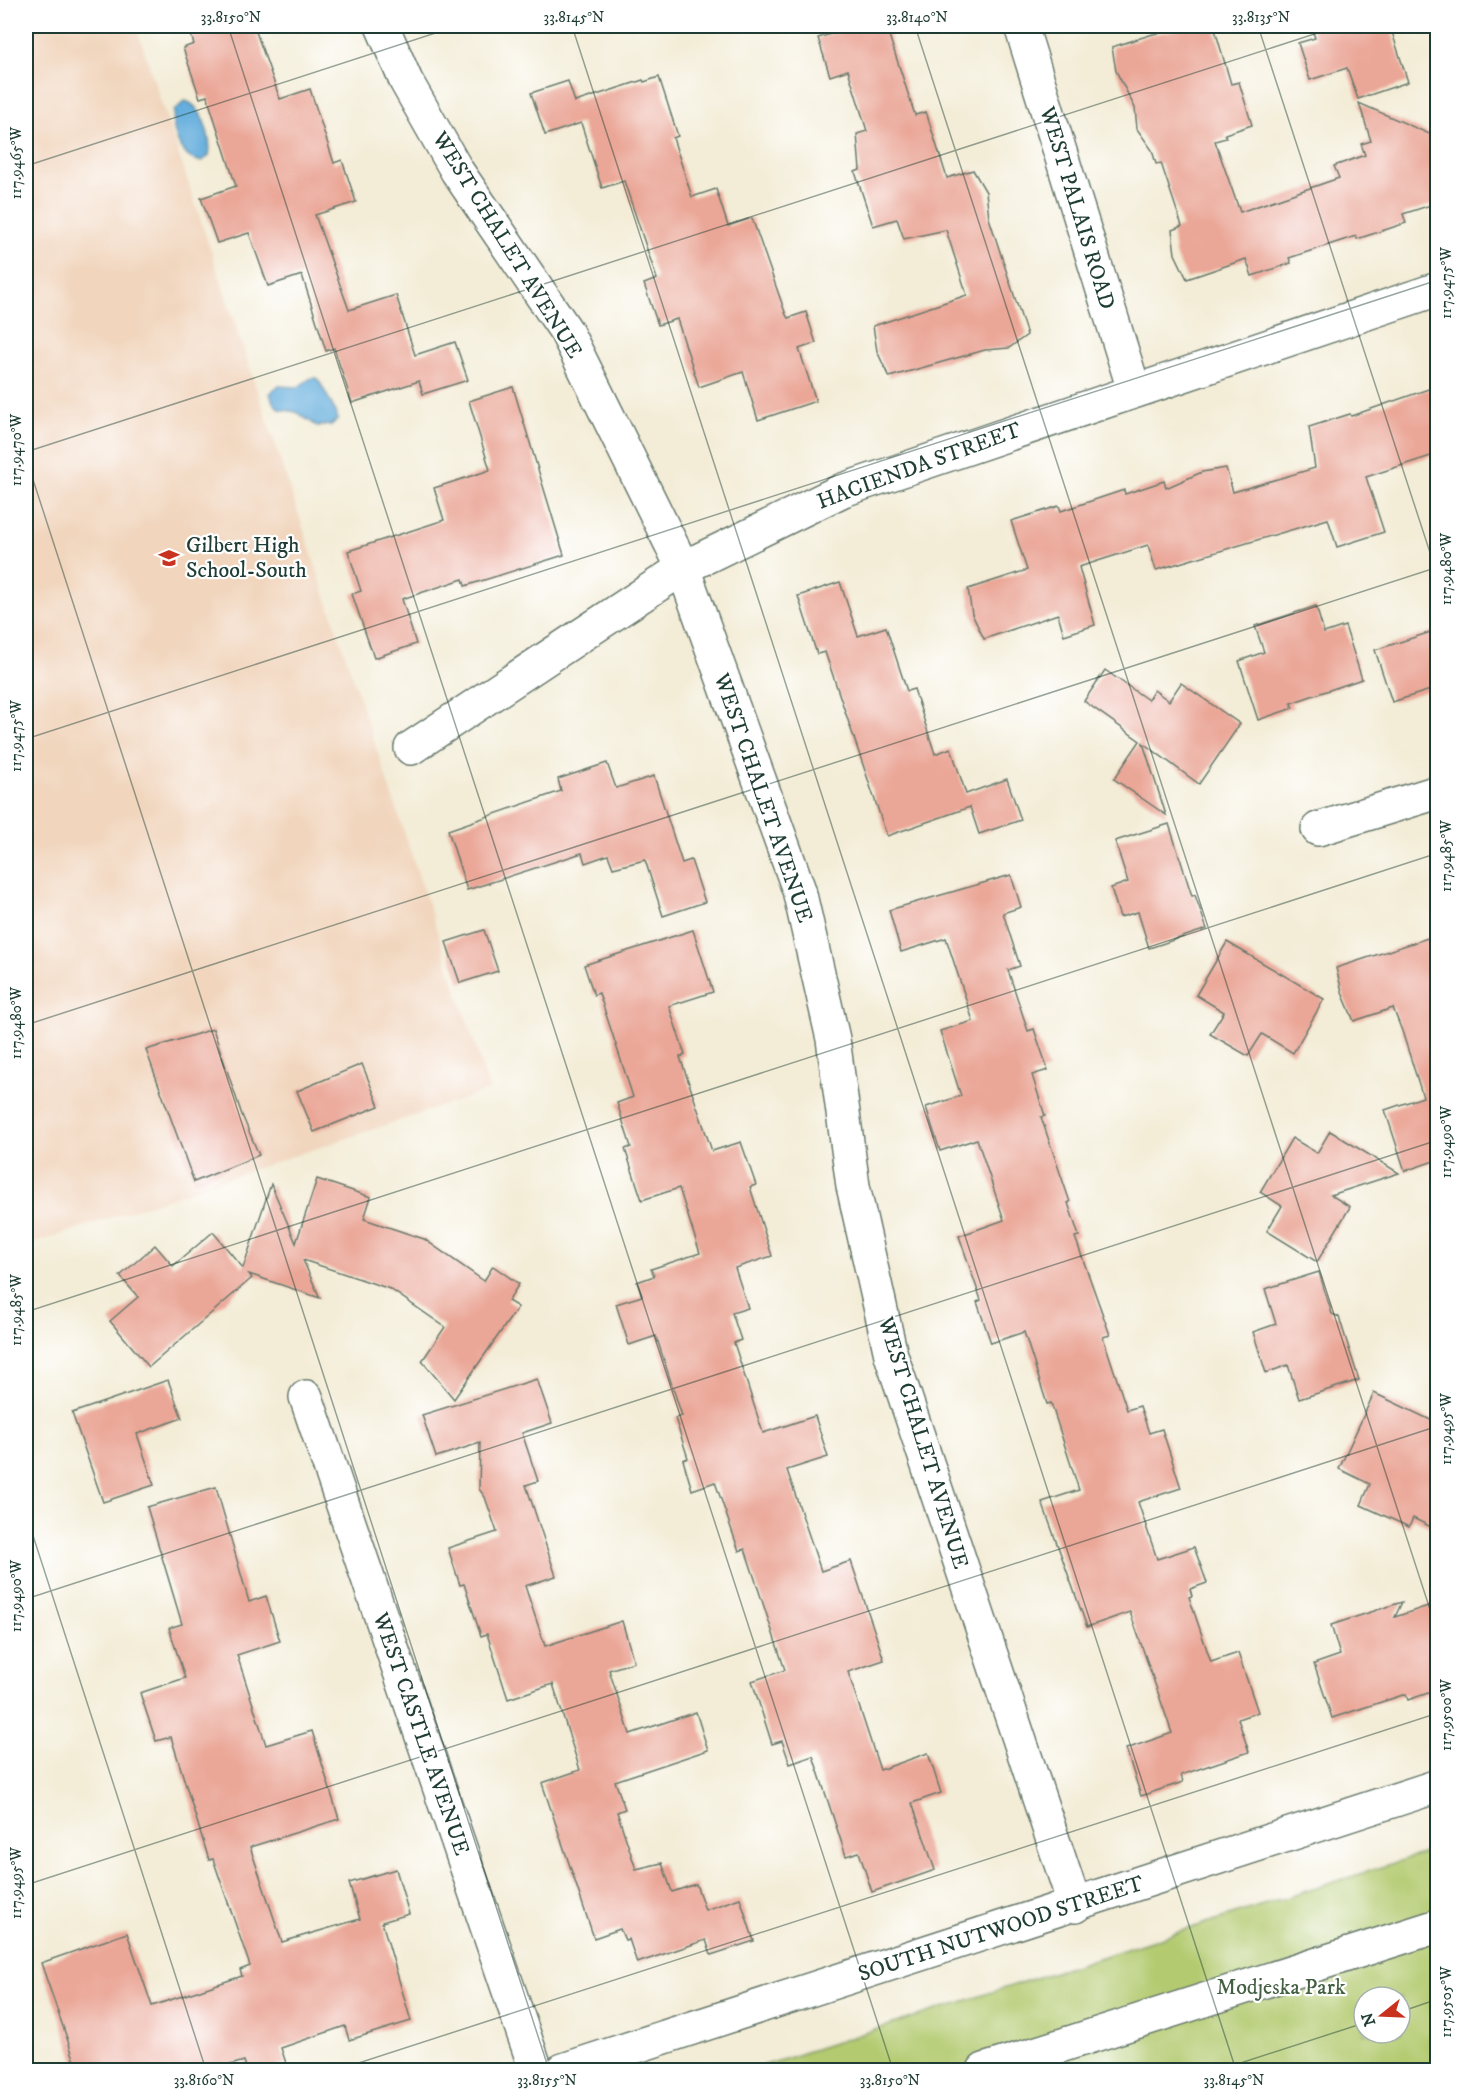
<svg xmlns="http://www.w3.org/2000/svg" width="1463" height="2096" font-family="'IM FELL DW Pica',serif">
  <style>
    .built { fill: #f1d5bd }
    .green { fill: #b3ca6f; stroke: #698452; stroke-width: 1.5; fill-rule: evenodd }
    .water { fill: #65aedd; stroke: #427688; stroke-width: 1.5 }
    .building { fill: #eaa696 }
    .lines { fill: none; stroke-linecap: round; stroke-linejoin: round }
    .minor-casing { stroke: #697a6d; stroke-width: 36 }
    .minor { stroke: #fff; stroke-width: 33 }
    .ticks { fill: none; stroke: #1f3d34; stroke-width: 1.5; stroke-opacity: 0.45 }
    .labels { text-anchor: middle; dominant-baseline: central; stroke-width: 4.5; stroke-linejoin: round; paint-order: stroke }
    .street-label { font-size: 22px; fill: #1f3d34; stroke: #fff }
    .poi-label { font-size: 22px; fill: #1f3d34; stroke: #fff; text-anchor: start }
    .park-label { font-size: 22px; fill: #446043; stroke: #fff }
    .neatline { fill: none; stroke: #1f3d34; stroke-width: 2 }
    .ticks-label { font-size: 15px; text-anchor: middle; fill: #1f3d34 }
  </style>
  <rect width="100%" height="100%" fill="#fff"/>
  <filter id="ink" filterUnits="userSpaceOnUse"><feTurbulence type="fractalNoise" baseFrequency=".0167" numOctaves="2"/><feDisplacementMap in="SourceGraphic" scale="12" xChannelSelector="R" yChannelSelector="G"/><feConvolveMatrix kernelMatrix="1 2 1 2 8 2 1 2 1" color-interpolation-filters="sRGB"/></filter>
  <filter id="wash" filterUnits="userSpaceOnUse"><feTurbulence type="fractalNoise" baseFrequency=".008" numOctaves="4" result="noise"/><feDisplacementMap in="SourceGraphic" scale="24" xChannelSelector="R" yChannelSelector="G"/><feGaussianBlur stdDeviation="1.35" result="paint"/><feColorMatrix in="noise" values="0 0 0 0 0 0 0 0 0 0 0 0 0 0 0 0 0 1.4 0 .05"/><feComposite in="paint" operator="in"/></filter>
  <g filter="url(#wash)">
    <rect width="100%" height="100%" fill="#f3ecd6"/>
    <path class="built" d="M26,26H136L490,1090L26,1246Z"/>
    <path class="green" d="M1437,1849V2070H750ZM1364,1997H1400V2033H1364Z"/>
    <g class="water">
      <path d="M185,101C203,105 212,140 209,156L202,161C179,161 171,129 174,111Z"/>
      <path d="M311,378H317C321,384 336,411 338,419L331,425L317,426L296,412L279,409L273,402L270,393L278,386L298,387Z"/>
    </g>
    <g id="blocks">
      <g class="building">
        <path d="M188,26H254L280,99L310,89L334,163L342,160L356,202L315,215L349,310L396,295L415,355L455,342L468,380L423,394L419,381L352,403L334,348L326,351L302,275L268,286L249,233L217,243L201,198L236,186L207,96L200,98L183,48L194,44Z"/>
        <path d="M835,26H886L915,115L926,112L947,178L973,170L986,192L989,218L1027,335L1009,348L985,350L889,377L877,351L873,326L967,295L946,230L904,239L897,219L873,226L855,172L860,170L857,134L867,131L848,70L830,76L818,38L837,32Z"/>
        <path d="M1197,26H1214L1231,84L1239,82L1252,125L1225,134L1226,138L1215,141L1240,212L1339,178L1334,166L1365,155L1361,144L1371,141L1359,103L1432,135L1437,142V203L1403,214L1406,223L1357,239L1356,236L1289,258L1291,263L1252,276L1246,259L1187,279L1175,254L1172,230L1182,226L1161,163L1156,164L1152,150L1137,129L1135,108L1116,71L1112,47L1153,34Z"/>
        <path d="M1311,26H1390L1408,82L1358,99L1347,68L1310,80L1298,43L1315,38Z"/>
        <path d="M659,77L678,136L673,138L692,197L716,189L728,226L752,218L786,315L788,318L806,312L816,343L799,349L816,401L758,420L743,372L699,387L677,319L658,325L644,284L657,279L624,181L602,188L581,123L545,135L531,93L568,81L575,102L643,80L644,82Z"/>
        <path d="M1437,386V454L1366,477L1384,532L1337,547L1328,519L1156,570L1148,545L1079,567L1095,625L1064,635L1058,614L984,639L972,614L968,589L1027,570L1011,521L1059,506L1061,511L1124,490L1125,494L1164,481L1166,488L1202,472L1226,468L1233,492L1315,468L1309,427L1350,414L1351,416Z"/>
        <path d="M513,387L564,555L465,586L463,579L402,599L416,644L374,658L352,594L361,591L348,551L444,520L434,488L490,470L469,401Z"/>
        <path d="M840,582L858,636L886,627L907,691L914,689L935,754L951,748L966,794L1007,779L1021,820L979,834L970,807L887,836L825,652L817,654L798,596Z"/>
        <path d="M1316,606L1324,633L1345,626L1362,679L1291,703L1293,708L1258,720L1239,661L1264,652L1255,626Z"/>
        <path d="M1437,630V688L1392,702L1375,650Z"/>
        <path d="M1105,670L1148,700L1154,690L1169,701L1181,683L1240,724L1199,784L1143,743L1166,815L1114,779L1140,741L1084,701Z"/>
        <path d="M607,763L616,788L654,776L682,863L691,860L705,902L663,916L645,860L613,868L608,855L585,863L582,853L467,890L448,830L561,791L558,779Z"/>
        <path d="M1169,824L1192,896L1195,895L1207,929L1149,948L1138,912L1120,917L1111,888L1128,882L1115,841Z"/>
        <path d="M1011,875L1021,907L1003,913L1020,966L1008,970L1028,1031L1034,1029L1048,1070L1032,1075L1045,1116L1041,1117L1070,1202L1068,1203L1079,1236L1075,1237L1110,1335L1103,1337L1127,1410L1140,1406L1149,1433L1162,1429L1181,1488L1138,1502L1157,1559L1194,1547L1207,1583L1190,1589L1192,1596L1189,1597L1211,1662L1238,1653L1258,1712L1238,1719L1249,1752L1181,1775L1183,1782L1141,1796L1126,1749L1172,1733L1130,1612L1087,1627L1042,1502L1079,1490L1051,1403L1047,1404L1024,1332L991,1343L977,1302L981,1300L959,1236L1004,1220L977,1139L940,1151L926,1107L961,1096L940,1031L973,1021L946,938L901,952L889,910Z"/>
        <path d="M484,930L498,971L460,983L446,942Z"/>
        <path d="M693,930L713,992L669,1006L685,1055L680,1057L712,1151L741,1142L756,1185L750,1187L772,1256L735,1268L748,1308L732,1313L741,1340L734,1343L763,1433L815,1416L828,1457L787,1470L821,1571L851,1561L884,1660L848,1672L880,1770L928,1753L941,1793L912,1803L935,1870L872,1892L859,1852L846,1856L813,1756L790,1764L782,1741L772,1744L752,1681L785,1670L745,1549L739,1551L715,1482L692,1490L683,1460L688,1458L675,1418L682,1416L656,1336L629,1345L616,1304L642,1296L637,1282L654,1276L651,1269L700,1253L679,1188L642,1200L625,1149L631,1147L617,1103L633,1097L599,993L594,995L584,965Z"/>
        <path d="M1437,935V1160L1405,1171L1385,1110L1423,1097L1402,1031L1393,1008L1354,1021L1343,995L1336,968Z"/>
        <path d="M1227,942L1324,999L1293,1053L1262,1034L1248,1056L1210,1034L1224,1012L1196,995Z"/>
        <path d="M213,1029L242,1115L259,1155L194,1182L146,1050Z"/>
        <path d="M362,1064L379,1106L314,1132L297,1091Z"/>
        <path d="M1330,1131L1399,1173L1331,1195L1350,1207L1317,1262L1267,1231L1282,1206L1260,1192L1292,1138L1317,1153Z"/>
        <path d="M317,1179L371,1197L364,1219L424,1239L484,1281L493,1266L519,1284L508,1301L518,1307L454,1399L422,1361L445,1327L390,1289L303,1260L320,1298L249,1274L252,1278L149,1367L110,1321L138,1297L120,1276L155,1245L173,1266L213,1232L243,1268L271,1184L296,1243Z"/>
        <path d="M1319,1272L1332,1314L1339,1317L1359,1380L1299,1399L1288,1365L1266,1373L1253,1332L1276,1324L1265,1289Z"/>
        <path d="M537,1379L552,1423L522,1433L538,1481L526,1485L556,1576L525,1586L545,1646L622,1621L634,1662L609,1670L630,1734L696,1712L708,1750L615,1781L625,1809L617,1812L636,1869L662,1863L672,1892L696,1884L705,1910L740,1898L754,1941L711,1955L706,1940L637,1963L629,1939L625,1940L620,1929L594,1938L542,1783L580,1770L553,1684L508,1699L487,1634L481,1636L464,1584L460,1585L448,1548L497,1532L485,1497L479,1489L480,1443L436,1457L422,1415Z"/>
        <path d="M168,1380L182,1418L137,1434L154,1485L103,1502L72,1413Z"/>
        <path d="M1374,1393L1437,1423V1530L1413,1518L1409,1527L1361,1505L1370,1484L1339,1469Z"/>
        <path d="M216,1487L249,1602L266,1596L280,1641L237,1655L266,1745L312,1731L339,1819L250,1847L282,1942L360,1919L349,1883L396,1869L409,1914L382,1922L411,2021L349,2040L345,2026L281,2048L286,2063L266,2070H247L244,2061L214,2070H78L41,1963L127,1933L152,2006L242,1976L240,1970L250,1966L213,1859L209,1860L171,1737L156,1741L140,1693L185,1678L169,1628L182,1624L147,1507Z"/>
        <path d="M1402,1602L1395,1617L1437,1603V1690L1408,1700L1406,1694L1332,1718L1314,1664L1340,1655L1331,1625Z"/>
      </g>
    </g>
  </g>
  <g filter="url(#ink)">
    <use href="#blocks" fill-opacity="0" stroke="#697a6d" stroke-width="1.5"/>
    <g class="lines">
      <g class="minor-casing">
        <g id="minor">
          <path d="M382,26L406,81L457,171L566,331L683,568L799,890L833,1039L853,1186L891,1355L1075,1906"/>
          <path d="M1021,26L1134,390"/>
          <path d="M411,748L683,568L843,490L1438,289"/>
          <path d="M1318,829L1438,792"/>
          <path d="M306,1397L536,2070"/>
          <path d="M563,2070L1438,1786"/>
          <path d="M984,2070L1438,1926"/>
        </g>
      </g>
      <use href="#minor" class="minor"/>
    </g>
  </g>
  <path class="ticks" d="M228,26L893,2070M572,26L1236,2070M915,26L1438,1634M1258,26L1438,577M26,166L457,26M26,452L1339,26M26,458L549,2070M26,739L1438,280M26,1025L1438,567M26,1312L1438,853M26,1514L206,2070M26,1599L1438,1140M26,1885L1438,1426M1400,2012L1438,1999M337,2070L1438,1713M1219,2070L1364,2023"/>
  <defs>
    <g id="school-bare" transform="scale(1.62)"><path d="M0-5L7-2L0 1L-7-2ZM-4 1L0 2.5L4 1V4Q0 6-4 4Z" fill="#c8321e" stroke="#fff" stroke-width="2.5" paint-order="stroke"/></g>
  </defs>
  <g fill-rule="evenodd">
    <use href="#school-bare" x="169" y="558"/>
  </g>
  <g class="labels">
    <g class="street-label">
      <text transform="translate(1077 208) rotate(73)">WEST PALAIS ROAD</text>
      <text transform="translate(507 245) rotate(58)">WEST CHALET AVENUE</text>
      <text transform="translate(919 466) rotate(-20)">HACIENDA STREET</text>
      <text transform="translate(763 798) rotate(71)">WEST CHALET AVENUE</text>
      <text transform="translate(923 1443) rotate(73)">WEST CHALET AVENUE</text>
      <text transform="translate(421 1734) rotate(71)">WEST CASTLE AVENUE</text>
      <text transform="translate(1001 1929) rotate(-18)">SOUTH NUTWOOD STREET</text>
    </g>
    <g class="poi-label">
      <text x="186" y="545">Gilbert High<tspan x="186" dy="25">School-South</tspan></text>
    </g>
    <g class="park-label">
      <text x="1281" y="1987">Modjeska Park</text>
    </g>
  </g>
  <rect width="1463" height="2096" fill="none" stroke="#fff" stroke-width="66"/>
  <g transform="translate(1382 2015) rotate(252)"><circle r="28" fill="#ffffff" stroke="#a5b1ae" stroke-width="1.5"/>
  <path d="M0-4.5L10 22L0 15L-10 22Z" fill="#c8321e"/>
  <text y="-9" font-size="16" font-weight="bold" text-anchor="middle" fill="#1f3d34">N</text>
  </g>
  <rect x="33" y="33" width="1397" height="2030" class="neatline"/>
  <g class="ticks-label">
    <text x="231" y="22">33.8150°N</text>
    <text x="574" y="22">33.8145°N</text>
    <text x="917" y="22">33.8140°N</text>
    <text x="1261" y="22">33.8135°N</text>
    <text transform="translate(16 163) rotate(-90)" y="5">117.9465°W</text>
    <text transform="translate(1446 283) rotate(-90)" y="5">117.9475°W</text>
    <text transform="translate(16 450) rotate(-90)" y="5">117.9470°W</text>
    <text transform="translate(1446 569) rotate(-90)" y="5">117.9480°W</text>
    <text transform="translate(16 736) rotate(-90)" y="5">117.9475°W</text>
    <text transform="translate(1446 856) rotate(-90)" y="5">117.9485°W</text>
    <text transform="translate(16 1023) rotate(-90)" y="5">117.9480°W</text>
    <text transform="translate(1446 1142) rotate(-90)" y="5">117.9490°W</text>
    <text transform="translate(16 1310) rotate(-90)" y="5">117.9485°W</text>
    <text transform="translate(1446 1429) rotate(-90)" y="5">117.9495°W</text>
    <text transform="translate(16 1596) rotate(-90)" y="5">117.9490°W</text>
    <text transform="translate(1446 1715) rotate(-90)" y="5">117.9500°W</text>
    <text transform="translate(16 1883) rotate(-90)" y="5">117.9495°W</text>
    <text transform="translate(1446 2002) rotate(-90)" y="5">117.9505°W</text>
    <text x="204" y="2085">33.8160°N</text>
    <text x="547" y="2085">33.8155°N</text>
    <text x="890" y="2085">33.8150°N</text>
    <text x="1234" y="2085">33.8145°N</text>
  </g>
</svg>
